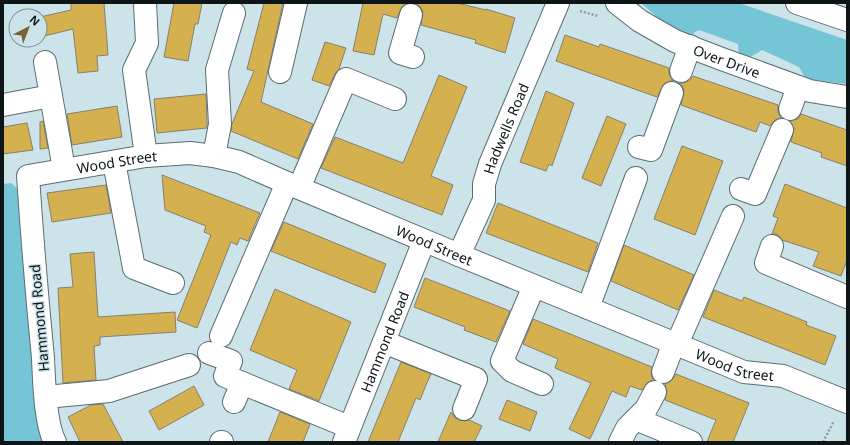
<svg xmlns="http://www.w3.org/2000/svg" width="850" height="445" font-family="'Noto Sans',sans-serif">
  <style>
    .green { fill: #74c5d6 }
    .building { fill: #d4b14e; stroke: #86806f }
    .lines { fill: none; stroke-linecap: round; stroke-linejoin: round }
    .minor-casing { stroke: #596d72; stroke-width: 24 }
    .path { stroke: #8b9da1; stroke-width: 2.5; stroke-dasharray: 2 2; stroke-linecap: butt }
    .minor { stroke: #fff; stroke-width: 22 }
    .labels { text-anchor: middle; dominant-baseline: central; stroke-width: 3; stroke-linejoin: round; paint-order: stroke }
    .street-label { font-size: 14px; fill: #0d1516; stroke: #cce3e9 }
  </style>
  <rect width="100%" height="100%" fill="#cce3e9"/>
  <g class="green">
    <path d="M641,3H739L847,40V84L806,79L799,67L762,50L747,59L739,56L738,44L699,30L687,37L674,32Z"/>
    <path d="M11,183L21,192L43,442H3V184Z"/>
  </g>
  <g class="building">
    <path d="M71,3H104L108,55L97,56L98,71L78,73L73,29L40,37V17L71,10Z"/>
    <path d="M174,3H202L198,24H195L188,61L164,57Z"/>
    <path d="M264,3H283L261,102L313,124L298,159L231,131L232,124L254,71L247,69Z"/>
    <path d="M363,3H408L402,6L397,18L383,14L374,55L353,51Z"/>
    <path d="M414,3H457L486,10V9L515,18L505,53L475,43L476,40L421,25L423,12L420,6Z"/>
    <path d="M565,35L599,47L600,44L669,68V74L671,79L674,81H670L664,84L657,97L556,61Z"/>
    <path d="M325,42L346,48L339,69L335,74L329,86L312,80Z"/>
    <path d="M439,75L467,87L431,176L453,185L442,215L321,168L335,137L403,163Z"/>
    <path d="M693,76L778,105V112L781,118L775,120L770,126L760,122L756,132L681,105L684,91L682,85L679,83H684L689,81Z"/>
    <path d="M546,91L574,103L552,166L549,164L546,171L520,162Z"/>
    <path d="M206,94L207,123V128L157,133L154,99Z"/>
    <path d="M117,106L122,137L72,145L67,114Z"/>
    <path d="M801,114L847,130V166L821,157L822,153L791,142L794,129L790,121L798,119Z"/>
    <path d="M607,116L626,124L601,186L582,178Z"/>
    <path d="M43,121L48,148L40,149V122Z"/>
    <path d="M27,123L33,150L3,154V127Z"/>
    <path d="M682,146L723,161L695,235L654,219Z"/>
    <path d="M162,175L260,213L248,241L240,238L237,245L231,242L197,328L177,320L211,235L204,232L206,226L165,210Z"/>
    <path d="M785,184L847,208V260L841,276L813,266L819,252L782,240L777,234H772L778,218L773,216Z"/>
    <path d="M106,185L111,213L52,222L47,193Z"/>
    <path d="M498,203L598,243L588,272L486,233Z"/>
    <path d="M284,222L386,264L375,293L271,251Z"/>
    <path d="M624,245L694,275L678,310L611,281Z"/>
    <path d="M94,252L98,317L175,312L176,332L100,337V345L94,346L96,380L63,383L58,288L73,287L70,254Z"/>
    <path d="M425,278L510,311L496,342L464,330L465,327L414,307Z"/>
    <path d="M275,289L351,322L319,401L289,389L297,370L250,350Z"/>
    <path d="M714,290L742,301L744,297L807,322L806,325L836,336L825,365L703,317Z"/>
    <path d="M533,319L652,367L651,374L653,380L648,382L642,390L630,386L626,397L612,391L590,439L569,429L591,383L555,368L558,359L523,344Z"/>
    <path d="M401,362L431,374L426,385L420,400L416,398L398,442H368Z"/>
    <path d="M676,374L749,403L733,442H707L716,420L665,400L667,391L665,384L671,381Z"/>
    <path d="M194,386L204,405L159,430L149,411Z"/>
    <path d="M507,400L537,412L530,431L499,419Z"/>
    <path d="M103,404L123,442H80L68,417L91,405Z"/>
    <path d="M280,412L310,424L303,442H268Z"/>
    <path d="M451,412L454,417L459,420L465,421L469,420L482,426L474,442H438Z"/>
  </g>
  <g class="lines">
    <g class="minor-casing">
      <g id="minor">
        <path d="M145,3L147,43L134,70L146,156"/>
        <path id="s1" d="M617,3L640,21L675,41L719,58L810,91L847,97"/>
        <path d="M797,3L847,20"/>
        <path d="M411,15L400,53L413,57"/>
        <path d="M45,62L64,169"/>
        <path d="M681,71L690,46"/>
        <path d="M280,72L296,3"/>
        <path d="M3,105L51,96"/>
        <path d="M790,109L798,87"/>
        <path d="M639,147L651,150L672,93"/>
        <path d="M214,156L220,124L217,70L234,13"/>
        <path d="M114,162L134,268L173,283"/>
        <path d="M299,188L346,79L395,99"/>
        <path d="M741,189L755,194L782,130"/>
        <path d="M772,246L766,263L847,297"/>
        <path id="s2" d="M459,255L484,200V184L490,164L558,3"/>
        <path d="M534,286L502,361L512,371L542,384"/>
        <path d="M588,308L636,178"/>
        <path d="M221,336L287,183"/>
        <path d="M384,342L476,379L464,409"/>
        <path d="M677,344L733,216"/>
        <path d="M209,353L231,361L225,376L349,427"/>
        <path d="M663,372L674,343"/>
        <path d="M46,397L109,391L189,365"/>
        <path d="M234,402L242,383"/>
        <path d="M636,419L691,442"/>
        <path id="s3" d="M55,442C45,424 44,380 43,358C37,297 32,236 28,176L146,156L190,153L214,156L239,162L287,183L459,255L744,372L783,376L847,402"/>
        <path d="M221,442H222"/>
        <path id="s4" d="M344,442L424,241"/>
        <path d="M620,442L627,428L646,409L655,392"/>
      </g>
    </g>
    <g class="path">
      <path d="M580,11L598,16"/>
      <path d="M823,442L834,421"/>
    </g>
    <use href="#minor" class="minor"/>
  </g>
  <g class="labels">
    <g class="street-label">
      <text stroke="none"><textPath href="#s1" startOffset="125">Over Drive</textPath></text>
      <text stroke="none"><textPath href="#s2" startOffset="136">Hadwells Road</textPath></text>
      <text stroke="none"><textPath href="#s3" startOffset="358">Wood Street</textPath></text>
      <text stroke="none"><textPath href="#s3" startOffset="694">Wood Street</textPath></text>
      <text transform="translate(39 318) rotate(-95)">Hammond Road</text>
      <text stroke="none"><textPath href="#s4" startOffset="108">Hammond Road</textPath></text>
      <text stroke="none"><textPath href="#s3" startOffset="1018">Wood Street</textPath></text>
    </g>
  </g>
  <rect width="850" height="445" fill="none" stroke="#0d1516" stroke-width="8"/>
  <g transform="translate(28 28) rotate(42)"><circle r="19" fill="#cce3e9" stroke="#809195"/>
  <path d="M0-3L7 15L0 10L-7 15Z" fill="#776433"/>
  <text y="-6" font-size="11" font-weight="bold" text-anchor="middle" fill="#0d1516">N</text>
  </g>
</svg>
